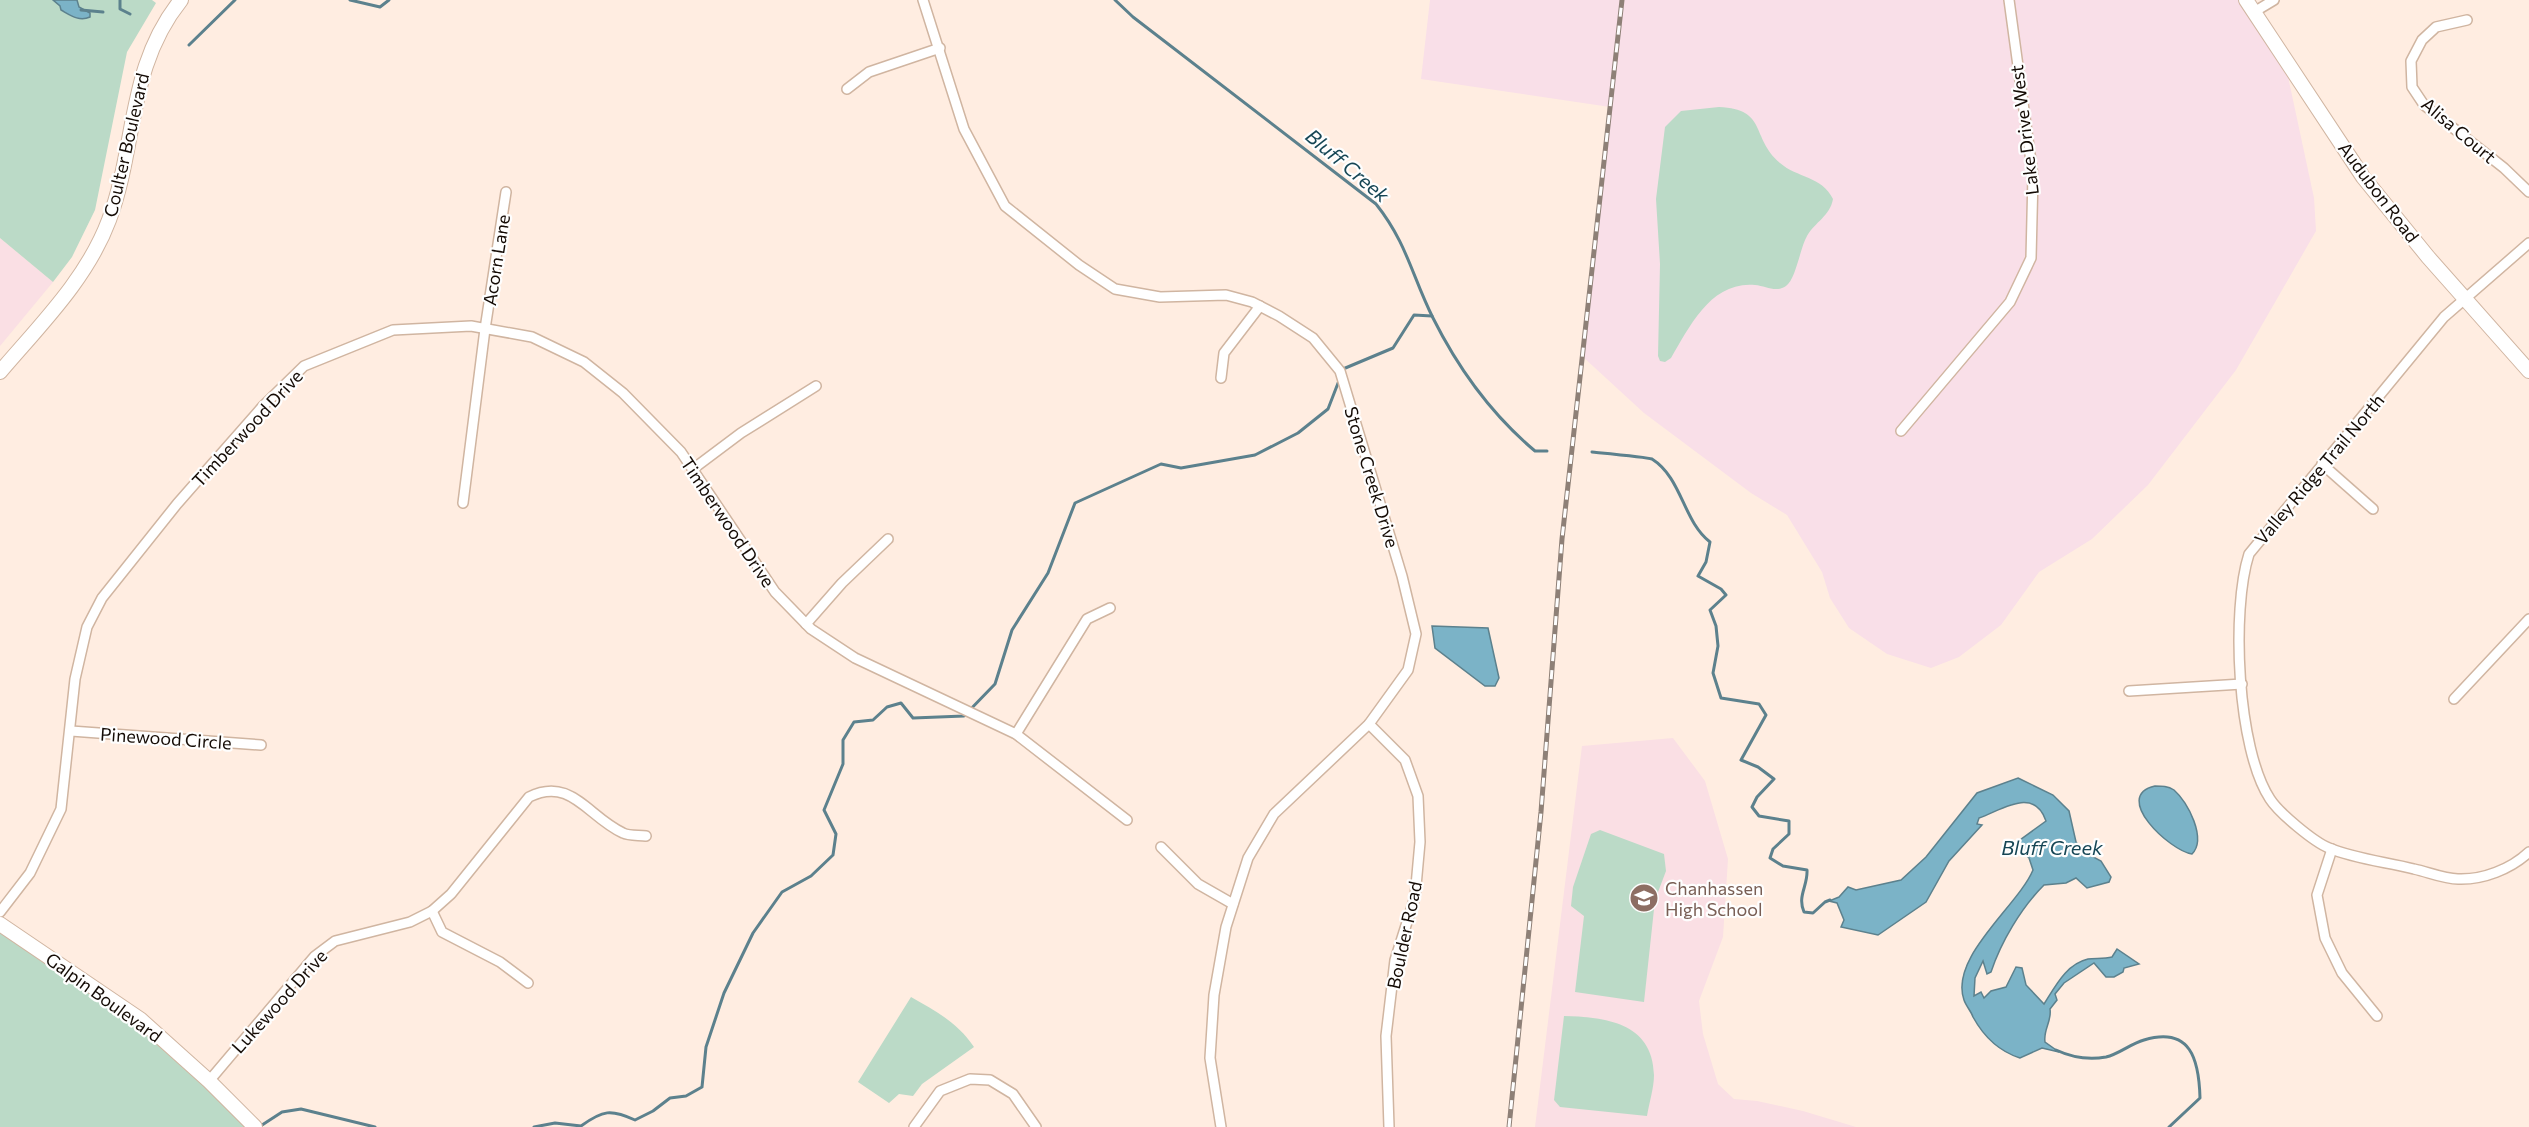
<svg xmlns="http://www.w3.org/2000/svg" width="2529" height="1127" font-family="Commissioner,sans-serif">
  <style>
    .industrial { fill: #f9dfe8 }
    .education { fill: #fadfe4 }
    .green { fill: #bbdac7 }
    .water { fill: #7bb3c7; stroke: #5c818d; stroke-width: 1.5 }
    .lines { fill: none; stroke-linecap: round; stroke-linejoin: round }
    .stream { stroke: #5c818d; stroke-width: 3 }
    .street-casing { stroke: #d0b5a1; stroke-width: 12 }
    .secondary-casing { stroke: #d0b5a1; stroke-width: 16 }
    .street { stroke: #fff; stroke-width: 9 }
    .secondary { stroke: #fff; stroke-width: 14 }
    .rail-casing { stroke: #8e8077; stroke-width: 5 }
    .rail { stroke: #fefefe; stroke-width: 3; stroke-dasharray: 9; stroke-linecap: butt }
    .labels { text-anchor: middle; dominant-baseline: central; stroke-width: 4.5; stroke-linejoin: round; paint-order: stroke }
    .street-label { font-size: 18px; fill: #140b05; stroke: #fefefe }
    .education-label { font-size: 18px; fill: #785e54; stroke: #fefefe; text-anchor: start }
    .water-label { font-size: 20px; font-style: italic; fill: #164655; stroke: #fefefe }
  </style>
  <rect width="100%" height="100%" fill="#ffede1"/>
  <path class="industrial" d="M1430,0H2246L2284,58L2314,198L2316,231L2236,370L2148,485L2092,539L2039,572L2001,625L1959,657L1931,668L1887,654L1849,628L1830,598L1822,572L1787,515L1751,493L1644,413L1582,356L1610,107L1421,79Z"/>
  <g class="education">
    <path d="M0,238L53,282L0,346Z"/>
    <path d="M1673,738L1705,781L1728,859L1723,937L1699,1001L1703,1034L1718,1084L1734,1099L1757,1101L1803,1111L1856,1127H1535L1582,746Z"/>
  </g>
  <g class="green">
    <path d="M0,0H152L156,3L127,52L95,210L72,257L53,282L0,238Z"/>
    <path d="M1719,107C1768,109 1750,137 1780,163C1797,178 1822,176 1833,199C1830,216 1815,222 1807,236C1800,248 1796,279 1786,286C1776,293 1766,286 1755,285C1711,281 1690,326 1671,358L1665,362L1660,361L1658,356L1660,264L1656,199L1665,127L1681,111Z"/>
    <path d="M1600,830L1664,854L1666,871L1655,900L1644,1002L1575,992L1584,916L1571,906L1573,887L1591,834Z"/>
    <path d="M0,924L140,1019L255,1127H0Z"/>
    <path d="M911,997C936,1011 958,1023 974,1047L922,1084L913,1096L899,1094L889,1103L858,1082Z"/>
    <path d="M1564,1016C1604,1017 1653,1022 1654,1075C1654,1088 1649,1103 1647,1116L1560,1107L1554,1100Z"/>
  </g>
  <g class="water">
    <path d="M53,0H77L79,7L90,13V17C79,22 70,15 61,10L60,6Z"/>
    <path d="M1432,626L1488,628L1499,678L1495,686H1485L1435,648Z"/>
    <path d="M2018,778L2053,795L2069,811L2076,842L2082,851L2101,861L2111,877L2109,882L2087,888L2076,878L2066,883L2044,885C2021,908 2001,942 1991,972L1987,974L1983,961L1975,978L1974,996L1981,992L1984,998L1991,991L2006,987L2016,967L2022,968L2026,985L2044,1004C2055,987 2066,964 2088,959C2095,958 2104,959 2112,957L2117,949L2139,964L2124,968L2123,972L2114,977H2106L2094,963L2064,983L2055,994L2057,1000L2050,1009C2052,1021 2043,1030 2045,1042L2059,1052L2042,1048L2020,1058C1998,1051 1984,1037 1973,1017C1971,1011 1966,1006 1964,1000C1949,957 2018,906 2033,870L2029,858L2013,845L2046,821C2034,786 2002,810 1979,818L1977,824L1982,825L1949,861L1926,902L1878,935L1841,927L1844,920L1837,903L1829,901L1839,897L1848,887L1856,890L1901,880L1926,857L1977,793Z"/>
    <path d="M2155,786C2162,786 2168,786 2174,790C2188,802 2207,839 2192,854C2170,851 2111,796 2155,786Z"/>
  </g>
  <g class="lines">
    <g class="stream">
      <path d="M120,0V9L130,14"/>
      <path d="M350,0L380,7L389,0"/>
      <path d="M1115,0L1133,17L1376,204C1407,243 1412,276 1433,318C1459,370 1491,414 1535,451H1547"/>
      <path d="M81,10L103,12"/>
      <path d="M189,45L235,0"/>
      <path d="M1343,369L1393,348L1414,315L1432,316"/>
      <path d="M1592,452C1602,453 1647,457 1652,459C1682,478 1683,521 1710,542L1706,562L1698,576L1721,589L1726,595L1710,610L1716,626L1718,646L1713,673L1721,698L1759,704L1766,715L1741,760L1758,767L1774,779L1757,797L1752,807L1759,816L1789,821V834L1773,849L1770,858L1783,866L1807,870C1808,886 1797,896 1804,912L1813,913L1825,902L1830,900"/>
      <path d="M2056,1050C2071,1057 2089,1060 2106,1057C2119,1054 2130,1044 2144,1040C2191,1026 2199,1060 2200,1098L2169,1127"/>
      <path d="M259,1127L282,1112L301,1109L375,1127"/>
      <path d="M534,1127L555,1123L581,1126C603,1110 611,1109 635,1120L653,1111L670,1098L686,1096L702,1087L706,1047L724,993L753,933L782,892L811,876L833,855L836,834L824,810L843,764V740L854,722L873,720L887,707L901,703L913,718L964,716L995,684L1012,630L1048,573L1075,503L1161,464L1181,468L1255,455L1298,433L1328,409L1340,378"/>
    </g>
    <g class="street-casing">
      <g id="street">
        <path d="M923,0L964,129L1005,206L1079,265L1115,289L1160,297L1226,295L1252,302L1279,316L1313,338L1340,371L1402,576L1416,634L1408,670L1369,724L1274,814L1248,858L1226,927L1214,995L1210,1058L1221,1127"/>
        <path d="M2254,12L2274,0"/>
        <path d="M2467,20L2436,27L2422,40L2411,61L2412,87L2424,105L2504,168L2529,192"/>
        <path d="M847,89L869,72L940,48"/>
        <path d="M2529,243L2444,317L2249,554C2231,610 2237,749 2270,799C2279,813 2314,842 2329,848C2355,859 2387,862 2414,869C2428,872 2444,879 2458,879C2483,880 2511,869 2529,852"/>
        <path d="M1221,378L1224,353L1260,306"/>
        <path d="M1901,431L2010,302L2031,258L2033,176L2009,0"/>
        <path d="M2322,464L2373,509"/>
        <path d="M693,469L741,433L816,386"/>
        <path d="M463,503L485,329L506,192"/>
        <path d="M806,624L842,583L888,539"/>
        <path d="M2129,691L2242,684"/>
        <path d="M2454,699L2529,619"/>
        <path d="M1369,724L1405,760L1418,796L1420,842L1415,897L1395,960L1386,1036L1389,1127"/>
        <path d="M71,731L261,745"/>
        <path d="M1016,734L1087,619L1110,608"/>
        <path d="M1161,847L1198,884L1233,904"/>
        <path d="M2332,849L2317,895L2325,938L2342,973L2377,1016"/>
        <path d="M432,911L442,932L500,962L528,983"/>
        <path d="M0,912L30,873L61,809L75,679L87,627L102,598L177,504L263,406L304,366L393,330L471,326L532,337L584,362L623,393L681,452L775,592L811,629L855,658L1016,734L1127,820"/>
        <path d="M209,1081L315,956L335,941L410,922L432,911L451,894L529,797C571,776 588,817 623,833C629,836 639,835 646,836"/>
        <path d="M914,1127L940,1091L970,1079L990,1080L1013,1094L1036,1127"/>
      </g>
    </g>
    <g class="secondary-casing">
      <g id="secondary">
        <path d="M2246,0L2363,177L2428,257L2529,371"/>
        <path d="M0,372C40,325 87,279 109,220C137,145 127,67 181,0"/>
        <path d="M0,924L140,1019L209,1081L255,1127"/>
      </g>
    </g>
    <use href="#street" class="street"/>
    <use href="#secondary" class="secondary"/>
    <g class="rail-casing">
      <path id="rail" d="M1509,1127L1541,812L1562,539L1622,0"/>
    </g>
    <use href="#rail" class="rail"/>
  </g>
  <defs>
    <g id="university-disc" transform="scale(1.5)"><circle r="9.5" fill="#8d6e63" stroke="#fefefe"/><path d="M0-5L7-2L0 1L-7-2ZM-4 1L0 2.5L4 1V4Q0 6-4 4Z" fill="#fff"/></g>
  </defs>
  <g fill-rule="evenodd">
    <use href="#university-disc" x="1644" y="898"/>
  </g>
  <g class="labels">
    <g class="street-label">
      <text transform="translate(2024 130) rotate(-97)">Lake Drive West</text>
      <text transform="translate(2459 130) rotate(40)">Alisa Court</text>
      <text transform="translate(126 145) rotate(-77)">Coulter Boulevard</text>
      <text transform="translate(2379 192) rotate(53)">Audubon Road</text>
      <text transform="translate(496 260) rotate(-81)">Acorn Lane</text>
      <text transform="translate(247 428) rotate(-47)">Timberwood Drive</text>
      <text transform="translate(2319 469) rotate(-50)">Valley Ridge Trail North</text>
      <text transform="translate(1372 477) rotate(73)">Stone Creek Drive</text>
      <text transform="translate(728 522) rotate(56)">Timberwood Drive</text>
      <text transform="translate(166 738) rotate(4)">Pinewood Circle</text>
      <text transform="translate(1404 935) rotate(-78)">Boulder Road</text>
      <text transform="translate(104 997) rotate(36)">Galpin Boulevard</text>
      <text transform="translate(279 1001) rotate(-48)">Lukewood Drive</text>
    </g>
    <g class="education-label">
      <text x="1665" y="888">Chanhassen<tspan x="1665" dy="21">High School</tspan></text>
    </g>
    <g class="water-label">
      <text transform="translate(1348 165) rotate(40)">Bluff Creek</text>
      <text x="2052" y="847">Bluff Creek</text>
    </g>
  </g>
</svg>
